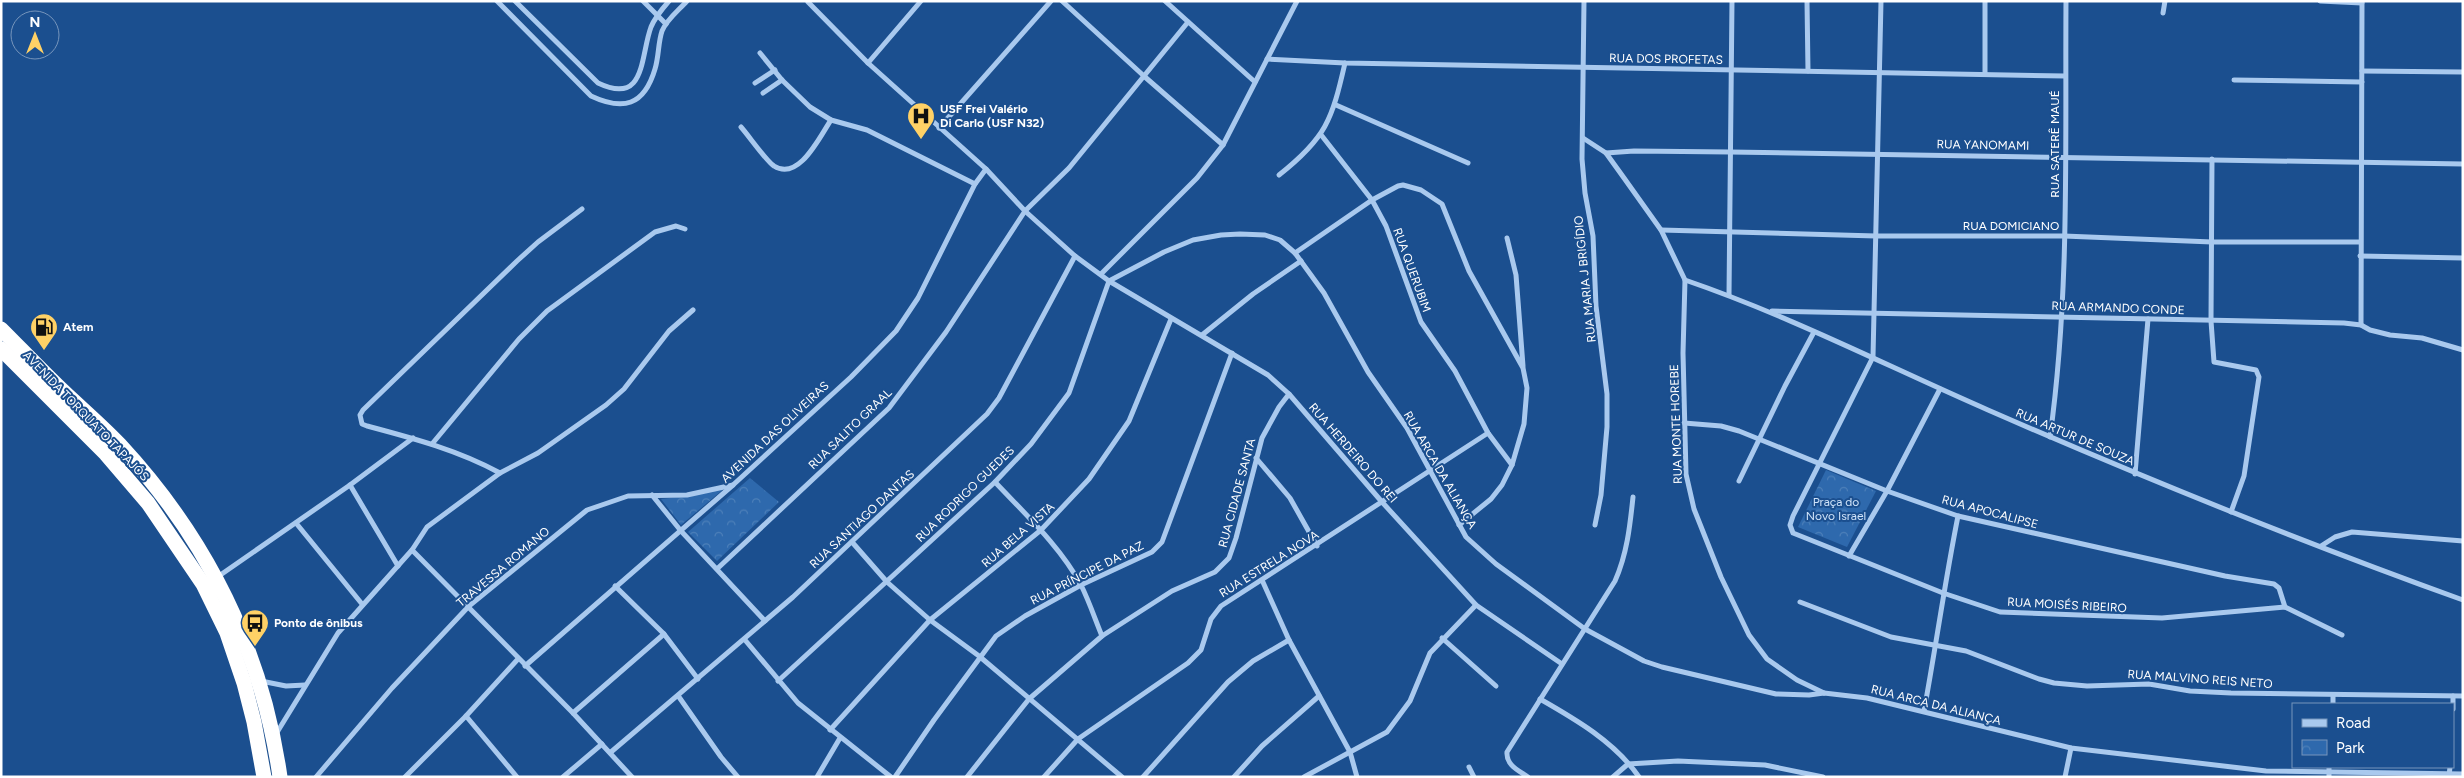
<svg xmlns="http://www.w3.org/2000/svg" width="2464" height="778" font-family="Figtree,sans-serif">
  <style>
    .park { fill: url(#park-crowns) }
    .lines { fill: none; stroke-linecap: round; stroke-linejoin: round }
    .street { stroke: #a9c9ee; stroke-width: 5 }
    .highway { stroke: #fff; stroke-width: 15 }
    .labels { text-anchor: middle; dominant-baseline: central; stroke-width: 4; stroke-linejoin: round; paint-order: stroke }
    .street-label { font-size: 12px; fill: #fff; stroke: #1b4f8f }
    .poi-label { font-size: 12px; font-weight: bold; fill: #fff; stroke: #1b4f8f; text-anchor: start }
    .park-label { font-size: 12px; fill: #cfe3fa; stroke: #1b4f8f }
  </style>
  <defs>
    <pattern id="park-crowns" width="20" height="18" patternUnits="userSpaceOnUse" patternTransform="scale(1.25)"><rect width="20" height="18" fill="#2e69ad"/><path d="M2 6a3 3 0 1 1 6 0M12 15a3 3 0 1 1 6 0" fill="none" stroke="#4d80b9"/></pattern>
  </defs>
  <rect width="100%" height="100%" fill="#1b4f8f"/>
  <g class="park">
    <path d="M1826,470L1876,491L1847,547L1798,527Z"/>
    <path d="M750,478L779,502L717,561L688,532Z"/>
    <path d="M726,487L681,525L661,499L697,495Z"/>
  </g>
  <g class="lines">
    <g class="street">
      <path d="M497,1L591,96C623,111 644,106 655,69C659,56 658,43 662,31C667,19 679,10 687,1"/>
      <path d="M515,1L598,83C646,106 640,57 651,27C655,17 662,9 669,1"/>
      <path d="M643,1L666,24"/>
      <path d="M1062,1L1145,77L1223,145"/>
      <path d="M1165,1L1255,82"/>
      <path d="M1584,1L1582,159L1585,193L1593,236L1596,306L1607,394V427L1601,495L1595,525"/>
      <path d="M1807,1L1808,71"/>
      <path d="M1881,1L1873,357L1793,516L1790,525L1793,533L1943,593L2000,612L2162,618L2285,607L2342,635"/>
      <path d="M2320,1L2362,3"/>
      <path d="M808,2L868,63L986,169L1025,211L1075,256L1109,281L1268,375L1289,394L1382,502L1476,605L1562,664"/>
      <path d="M2163,13L2165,1"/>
      <path d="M760,53L782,80L810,107L831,120L867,130L975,184"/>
      <path d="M1267,59L1345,63L2065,76"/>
      <path d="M868,63L921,1"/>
      <path d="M2362,71L2463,72"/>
      <path d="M1985,74V1"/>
      <path d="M2234,80L2362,82"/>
      <path d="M755,83L775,70"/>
      <path d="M763,93L782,80"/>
      <path d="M1336,105L1468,163"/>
      <path d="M741,127C749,136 767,162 774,166C799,182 820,136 831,120"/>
      <path d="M939,128L1051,1"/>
      <path d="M1322,136L1372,200L1386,226L1421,322L1455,371L1488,433L1512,465"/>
      <path d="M1583,138L1606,153L1624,178L1661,230L1685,280L1683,353L1686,474L1694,509L1721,577L1749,635L1767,659L1797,680L1824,693"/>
      <path d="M1606,153L1634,151L1730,152L2463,164"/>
      <path d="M2212,159L2211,321L2214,362L2256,370L2259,377L2244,476L2231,512"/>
      <path d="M1279,175C1326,138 1332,120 1345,63"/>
      <path d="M1661,230L1876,236H2064L2212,242H2360"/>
      <path d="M1507,238L1516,275L1523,366"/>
      <path d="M1295,253L1372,200L1398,186L1403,185L1421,190L1442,204L1469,271L1523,368L1527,388L1524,424L1512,465L1502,485L1491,499L1459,525"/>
      <path d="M2360,256L2463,258"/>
      <path d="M1101,274L1197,178L1223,145L1297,1"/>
      <path d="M1685,280C1790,316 1887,366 1988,410C2144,478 2302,542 2463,600"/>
      <path d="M1109,281L1164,252L1193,240L1221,235L1240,234L1265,235L1280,240L1295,253L1324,293L1368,372L1407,428L1466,537L1496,564L1585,629L1644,661L1662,667L1776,694L1809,695L1824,693L1867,698L2071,748L2266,771L2463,774"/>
      <path d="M1729,295L1732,1"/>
      <path d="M1772,311L2344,323L2361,325L2370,330L2390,335L2422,338L2463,350"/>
      <path d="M2361,325L2362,1"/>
      <path d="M1202,335L1253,294L1301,261"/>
      <path d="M1684,423L1721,426L1739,431L1887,491L1958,516L2225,576L2274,584L2279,588L2285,607"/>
      <path d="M2050,437C2070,293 2065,146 2066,1"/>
      <path d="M432,444L519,339L547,311L655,232L676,226L685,229"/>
      <path d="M1256,458L1290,498L1317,546"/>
      <path d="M500,473C458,450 412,438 367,426L362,424L360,415L363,410L517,261L538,242L582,209"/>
      <path d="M2135,474L2148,319"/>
      <path d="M1739,481L1785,386L1814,332"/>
      <path d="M995,482C1025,514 1060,546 1081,585C1089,601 1095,619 1102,636"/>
      <path d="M350,485L398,566"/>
      <path d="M652,495L681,531L765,621"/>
      <path d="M296,523L362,604"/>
      <path d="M852,542L887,582L930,620L979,656L1122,777"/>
      <path d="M2321,546L2335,537L2352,532L2463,541"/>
      <path d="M412,550L573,713L632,777"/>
      <path d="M1849,556L1887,491L1940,389"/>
      <path d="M718,568L889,408L946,332L1025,211L1069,168L1188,22"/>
      <path d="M216,578L350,485L413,438"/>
      <path d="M1262,580L1289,640L1350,752L1357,777"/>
      <path d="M615,586L664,634L698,679"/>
      <path d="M1800,602L1891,637L1966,651L2039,679L2054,683L2087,686L2149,684L2190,691L2231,693L2463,696"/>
      <path d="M1442,638L1496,686"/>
      <path d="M745,640L798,703L891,777"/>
      <path d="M525,666L733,485L851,377L896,331L918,298L975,184L986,169"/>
      <path d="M261,681L286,686L305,685"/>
      <path d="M778,681L995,482L1031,444L1069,393L1109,281"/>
      <path d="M679,697L721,757L738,777"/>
      <path d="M1540,699C1575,719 1615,742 1639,777"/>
      <path d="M2333,704V696"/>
      <path d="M2453,709V696"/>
      <path d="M1924,711C1936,646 1945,581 1958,516"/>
      <path d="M573,713L664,634"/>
      <path d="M466,716L517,777"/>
      <path d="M830,730L930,620L1041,530L1089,479L1129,421L1171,319"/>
      <path d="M276,734L338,633L412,550L427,527L500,473L538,453L606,405L624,389L669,331L693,310"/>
      <path d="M611,752L793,597L987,414L999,398L1075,256"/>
      <path d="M1469,767L1474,777"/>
      <path d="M2449,776L2450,767"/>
      <path d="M316,777L392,688L469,606L587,510L628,496L687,495L733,485"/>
      <path d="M405,777L466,716L518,659"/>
      <path d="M563,777L602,744"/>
      <path d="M817,777L840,738"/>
      <path d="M895,777L934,720L996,636L1025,616L1081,585L1152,552L1162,542L1232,353"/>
      <path d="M967,777L1029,699L1102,636L1172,591L1215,572L1229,558L1236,538L1262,438L1279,407L1289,394"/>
      <path d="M1044,777L1078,739L1188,663L1201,650L1211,619L1221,606L1488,433"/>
      <path d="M1143,777L1228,682L1253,661L1289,640"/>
      <path d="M1234,777L1262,746L1319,696"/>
      <path d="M1304,777L1387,732L1410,701L1430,653L1476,605"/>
      <path d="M1528,777C1518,770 1506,765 1507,752L1615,581C1627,554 1630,526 1633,497"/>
      <path d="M1613,777L1628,764L1678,761L1765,765L1823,777"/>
      <path d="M2065,777L2071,748"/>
      <path d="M2329,777V767"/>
    </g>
    <g class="highway">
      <path d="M1,329C22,350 42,371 63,391C82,409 102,426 120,445C207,539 262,650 280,777"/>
      <path d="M1,349L106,454L148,503L203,584L227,633L244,683L254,722L264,777"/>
    </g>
  </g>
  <defs>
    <g id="hospital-pin" transform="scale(1.4375)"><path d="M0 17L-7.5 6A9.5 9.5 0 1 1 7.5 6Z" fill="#ffd166" stroke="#1b4f8f"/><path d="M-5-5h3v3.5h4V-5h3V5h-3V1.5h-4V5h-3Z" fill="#111"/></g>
    <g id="fuel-pin" transform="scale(1.4375)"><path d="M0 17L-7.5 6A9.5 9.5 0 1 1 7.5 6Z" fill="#ffd166" stroke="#1b4f8f"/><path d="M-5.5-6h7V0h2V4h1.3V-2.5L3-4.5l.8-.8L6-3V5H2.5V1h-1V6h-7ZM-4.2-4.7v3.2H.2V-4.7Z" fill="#111"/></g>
    <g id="bus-pin" transform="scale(1.4375)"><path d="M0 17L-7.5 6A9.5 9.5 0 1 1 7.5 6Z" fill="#ffd166" stroke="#1b4f8f"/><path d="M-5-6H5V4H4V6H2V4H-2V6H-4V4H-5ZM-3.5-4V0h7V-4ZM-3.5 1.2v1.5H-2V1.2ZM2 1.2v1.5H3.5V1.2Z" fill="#111"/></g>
  </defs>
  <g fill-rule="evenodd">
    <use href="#hospital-pin" x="921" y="116"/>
    <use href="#fuel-pin" x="44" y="327"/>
    <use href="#bus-pin" x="255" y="623"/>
  </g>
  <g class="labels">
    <g class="street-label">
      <text transform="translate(1666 59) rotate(1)">RUA DOS PROFETAS</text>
      <text transform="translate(2055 144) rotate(-90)">RUA SATERÊ MAUÉ</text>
      <text transform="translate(1983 145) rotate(1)">RUA YANOMAMI</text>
      <text x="2011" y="226">RUA DOMICIANO</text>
      <text transform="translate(1412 270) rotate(70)">RUA QUERUBIM</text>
      <text transform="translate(1585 279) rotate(-96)">RUA MARIA J BRIGÍDIO</text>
      <text transform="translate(2118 308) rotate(2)">RUA ARMANDO CONDE</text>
      <text transform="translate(86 416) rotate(46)">AVENIDA TORQUATO TAPAJÓS</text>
      <text transform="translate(1676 424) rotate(-92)">RUA MONTE HOREBE</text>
      <text transform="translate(850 429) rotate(-44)">RUA SALITO GRAAL</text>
      <text transform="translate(775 432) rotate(-43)">AVENIDA DAS OLIVEIRAS</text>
      <text transform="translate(2075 437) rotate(23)">RUA ARTUR DE SOUZA</text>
      <text transform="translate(1353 453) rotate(49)">RUA HERDEIRO DO REI</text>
      <text transform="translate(1440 470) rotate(60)">RUA ARCA DA ALIANÇA</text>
      <text transform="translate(1237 493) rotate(-75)">RUA CIDADE SANTA</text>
      <text transform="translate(965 494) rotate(-44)">RUA RODRIGO GUEDES</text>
      <text transform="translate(1990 512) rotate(15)">RUA APOCALIPSE</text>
      <text transform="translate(862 519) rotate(-43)">RUA SANTIAGO DANTAS</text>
      <text transform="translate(1018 535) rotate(-41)">RUA BELA VISTA</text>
      <text transform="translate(1269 564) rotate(-32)">RUA ESTRELA NOVA</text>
      <text transform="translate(503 567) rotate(-40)">TRAVESSA ROMANO</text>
      <text transform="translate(1087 573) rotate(-27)">RUA PRÍNCIPE DA PAZ</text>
      <text transform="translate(2067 605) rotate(3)">RUA MOISÉS RIBEIRO</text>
      <text transform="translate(2200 679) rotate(4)">RUA MALVINO REIS NETO</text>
      <text transform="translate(1936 705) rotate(14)">RUA ARCA DA ALIANÇA</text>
    </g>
    <g class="poi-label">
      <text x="940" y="109">USF Frei Valério<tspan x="940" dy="14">Di Carlo (USF N32)</tspan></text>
      <text x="63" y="327">Atem</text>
      <text x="274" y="623">Ponto de ônibus</text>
    </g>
    <g class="park-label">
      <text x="1836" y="502">Praça do<tspan x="1836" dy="14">Novo Israel</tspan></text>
    </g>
  </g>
  <rect width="2464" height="778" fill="none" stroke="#ffffff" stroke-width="5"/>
  <rect x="2292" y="703" width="162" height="65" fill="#1b4f8f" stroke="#7695bc"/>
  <rect x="2302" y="719" width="25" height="8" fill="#a9c9ee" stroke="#7695bc"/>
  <text x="2336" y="728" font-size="15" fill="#ffffff">Road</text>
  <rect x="2302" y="740" width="25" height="15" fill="url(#park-crowns)" stroke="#7695bc"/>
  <text x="2336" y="753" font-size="15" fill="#ffffff">Park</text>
  <g transform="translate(35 35)"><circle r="24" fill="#1b4f8f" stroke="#7695bc"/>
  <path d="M0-4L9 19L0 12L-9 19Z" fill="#ffd166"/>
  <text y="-8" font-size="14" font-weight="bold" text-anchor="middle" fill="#ffffff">N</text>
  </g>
</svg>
